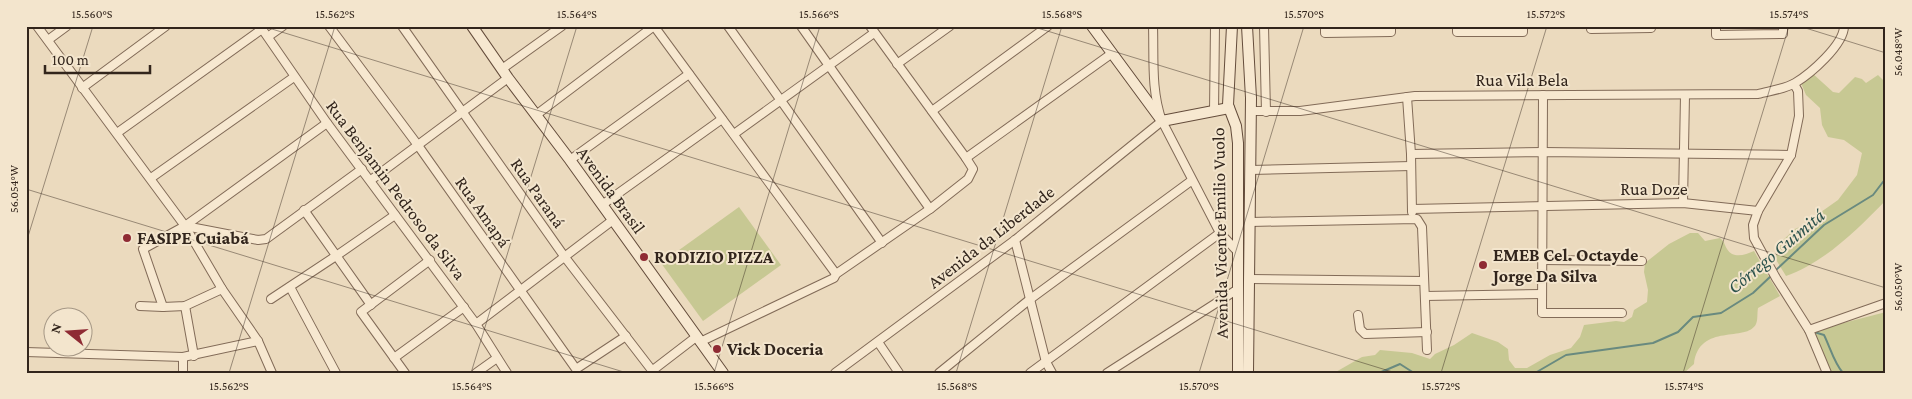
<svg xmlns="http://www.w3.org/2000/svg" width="1912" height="399" font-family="'Crimson Pro',serif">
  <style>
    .green { fill: #c7c893 }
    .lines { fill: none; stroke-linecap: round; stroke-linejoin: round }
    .stream { stroke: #698a7f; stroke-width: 2 }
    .minor-casing { stroke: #826b58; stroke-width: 10 }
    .secondary-casing { stroke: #644c3b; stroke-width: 12 }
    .minor { stroke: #f7e8d0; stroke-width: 8 }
    .secondary { stroke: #f7e8d0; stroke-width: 10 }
    .ticks { fill: none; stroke: #32251c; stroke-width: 1; stroke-opacity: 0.45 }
    .poi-dot { fill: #8f2b34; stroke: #f3e5cd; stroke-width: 2 }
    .labels { text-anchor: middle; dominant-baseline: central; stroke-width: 4; stroke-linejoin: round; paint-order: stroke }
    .street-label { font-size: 18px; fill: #32251c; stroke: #f3e5cd }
    .poi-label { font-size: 18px; font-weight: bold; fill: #32251c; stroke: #f3e5cd; text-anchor: start }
    .water-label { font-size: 19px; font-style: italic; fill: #2b524c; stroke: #f3e5cd }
    .neatline { fill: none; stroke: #32251c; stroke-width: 2 }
    .ticks-label { font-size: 12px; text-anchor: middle; fill: #32251c }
  </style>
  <rect width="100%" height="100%" fill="#ebdabe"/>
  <g class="green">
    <path d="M1812,73L1833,92L1839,93L1855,77L1862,79L1866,83L1878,75L1886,83V200C1857,230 1825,262 1786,276L1775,258L1782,241L1795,229L1812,221L1821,212L1838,200L1857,175L1862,153L1844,140L1828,137L1822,125L1820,108L1806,95L1801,83Z"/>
    <path d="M739,207L781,265L703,321L661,263Z"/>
    <path d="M1690,233H1698L1705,241L1720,238C1725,242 1724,244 1727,249C1733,259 1745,255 1754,251L1780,296L1758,308C1757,313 1758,320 1756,324C1747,343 1699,322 1694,364L1684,373H1334L1362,357L1375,355L1380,350L1412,353L1430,359L1435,354L1454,345L1472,333L1498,342L1508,349L1509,360L1515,368H1527L1550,355L1571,348L1580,337L1584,325L1616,321L1624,322L1632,317L1634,310L1647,302L1648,290L1644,272L1645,263L1669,244Z"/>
    <path d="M1886,312V373H1829L1812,331Z"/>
  </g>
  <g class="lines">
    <g class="stream">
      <path d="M1776,270L1824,225L1873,195L1886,178"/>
      <path d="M1814,332L1824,335C1830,347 1834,363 1843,373"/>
      <path d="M1379,373L1400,364L1414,373"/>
      <path d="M1535,373L1566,355L1653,343L1678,332L1693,317L1721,313L1753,293L1771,276"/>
    </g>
    <g class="minor-casing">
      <g id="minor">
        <path d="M37,26L185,226L222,289L258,341L272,373"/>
        <path d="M260,26L327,123L476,324L507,373"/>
        <path d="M329,26L417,144L576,369L626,336"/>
        <path d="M402,26L564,256L654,373"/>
        <path d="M654,26L836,274"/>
        <path d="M728,26L882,243"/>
        <path d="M801,26L930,209"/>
        <path d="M1153,26C1154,58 1151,91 1162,121L1220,233L1238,252"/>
        <path d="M1264,26L1266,112"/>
        <path d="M1325,26V33L1391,32V26"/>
        <path d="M1457,26V32H1523V26"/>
        <path d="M1591,26V29L1651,28V26"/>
        <path d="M1716,26V35L1783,34V26"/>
        <path d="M269,36L283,26"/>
        <path d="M48,40L67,26"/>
        <path d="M897,64L950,26"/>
        <path d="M502,69L562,26"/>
        <path d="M1794,84L1798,91L1799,116L1791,155L1758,211L1753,225L1754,238L1776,278L1809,330L1827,373"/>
        <path d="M82,88L166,26"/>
        <path d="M1543,95L1542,313H1622"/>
        <path d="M1407,97L1411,154L1412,212"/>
        <path d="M932,111L1048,26"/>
        <path d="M1214,111L1215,26"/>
        <path d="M1251,111H1300L1415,96L1758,94C1769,91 1785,89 1795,83C1810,74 1844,45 1844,26"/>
        <path d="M536,115L654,26"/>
        <path d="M117,133L262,29"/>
        <path d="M734,134L874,33"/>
        <path d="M1411,154L1543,152L1791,155"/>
        <path d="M966,158L1111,54"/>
        <path d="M570,160L689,74"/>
        <path d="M1250,170L1411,166"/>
        <path d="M151,178L294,77"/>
        <path d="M371,180L508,78"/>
        <path d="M1683,203L1685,95"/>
        <path d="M602,205L722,119"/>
        <path d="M1412,209L1683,203L1758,211"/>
        <path d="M304,210L371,305"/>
        <path d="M1250,222L1417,219L1422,227L1427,350"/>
        <path d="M185,226L258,240L266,239L362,169"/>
        <path d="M1015,240L1046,362L1052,373"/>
        <path d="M1542,260L1642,261"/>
        <path d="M1250,279L1424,281"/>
        <path d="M290,287L336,373"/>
        <path d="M1425,296L1542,294"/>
        <path d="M271,299L336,256L395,215"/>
        <path d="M140,306L163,307L185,306L222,289"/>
        <path d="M185,306L194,356"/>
        <path d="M163,307L143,249L185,226L327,123"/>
        <path d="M1358,315L1360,329L1365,334L1427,332"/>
        <path d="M476,324L613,220"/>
        <path d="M1809,330L1886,303"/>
        <path d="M700,342L834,278L836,274L930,209L968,179L973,169L966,158L870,26"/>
        <path d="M878,342L899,373"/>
        <path d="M26,352L183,357L258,341"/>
        <path d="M394,358L464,307"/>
        <path d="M653,370L696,337"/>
        <path d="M183,373V357"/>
        <path d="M405,373L361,312L430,260"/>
        <path d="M476,373L497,358"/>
        <path d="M835,373L1015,240L1162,121"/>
        <path d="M939,373L1029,300L1191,181"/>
        <path d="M1030,373L1220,233"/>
        <path d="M1107,373L1238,289"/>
      </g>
    </g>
    <g class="secondary-casing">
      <g id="secondary">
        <path d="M472,26L508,78L570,160L723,373"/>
        <path d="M1092,26L1162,121L1229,108"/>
        <path d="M1232,26L1228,105L1236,126L1238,143V373"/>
        <path d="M1247,26L1251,98L1248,373"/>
      </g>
    </g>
    <use href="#minor" class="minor"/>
    <use href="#secondary" class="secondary"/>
  </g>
  <path class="ticks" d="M262,26L1396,373M1031,26L1886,288M1799,26L1886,53M26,189L627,373M26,243L93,26M229,373L335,26M471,373L577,26M714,373L820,26M956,373L1062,26M1199,373L1304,26M1441,373L1547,26M1683,373L1789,26"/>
  <g class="poi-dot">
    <circle cx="127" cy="238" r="5"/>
    <circle cx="644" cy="257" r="5"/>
    <circle cx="1483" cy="265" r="5"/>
    <circle cx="717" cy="349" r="5"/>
  </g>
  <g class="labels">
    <g class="street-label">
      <text x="1522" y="80">Rua Vila Bela</text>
      <text x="1654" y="189">Rua Doze</text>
      <text transform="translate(396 190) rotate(53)">Rua Benjamin Pedroso da Silva</text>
      <text transform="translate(611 190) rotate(54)">Avenida Brasil</text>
      <text transform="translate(538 193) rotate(55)">Rua Paraná</text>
      <text transform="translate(483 212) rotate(55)">Rua Amapá</text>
      <text transform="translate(1220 233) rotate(-91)">Avenida Vicente Emilio Vuolo</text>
      <text transform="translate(991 237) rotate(-38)">Avenida da Liberdade</text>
    </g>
    <g class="poi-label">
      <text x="137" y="238">FASIPE Cuiabá</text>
      <text x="1493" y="255">EMEB Cel. Octayde<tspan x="1493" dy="21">Jorge Da Silva</tspan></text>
      <text x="654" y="257">RODIZIO PIZZA</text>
      <text x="727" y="349">Vick Doceria</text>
    </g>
    <g class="water-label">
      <text transform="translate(1776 251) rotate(-40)">Córrego Guimitá</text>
    </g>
  </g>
  <rect width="1912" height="399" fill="none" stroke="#f3e5cd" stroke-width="55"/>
  <g transform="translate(68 332) rotate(287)"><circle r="24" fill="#f3e5cd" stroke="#a69886"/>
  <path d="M0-4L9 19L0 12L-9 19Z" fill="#8f2b34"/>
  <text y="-8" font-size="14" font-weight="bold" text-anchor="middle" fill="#32251c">N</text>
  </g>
  <path d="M45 65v8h105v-8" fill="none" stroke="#32251c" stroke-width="2.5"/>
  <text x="52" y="65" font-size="15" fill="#32251c" stroke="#f3e5cd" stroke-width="4" paint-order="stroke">100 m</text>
  <rect x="28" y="28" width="1856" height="344" class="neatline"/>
  <g class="ticks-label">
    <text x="92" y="18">15.560°S</text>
    <text x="335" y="18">15.562°S</text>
    <text x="577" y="18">15.564°S</text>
    <text x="819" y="18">15.566°S</text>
    <text x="1062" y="18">15.568°S</text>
    <text x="1304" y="18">15.570°S</text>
    <text x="1546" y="18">15.572°S</text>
    <text x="1789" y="18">15.574°S</text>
    <text transform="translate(1898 52) rotate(-90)" y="4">56.048°W</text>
    <text transform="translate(14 189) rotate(-90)" y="4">56.054°W</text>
    <text transform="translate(1898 287) rotate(-90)" y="4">56.050°W</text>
    <text x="229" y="390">15.562°S</text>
    <text x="472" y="390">15.564°S</text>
    <text x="714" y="390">15.566°S</text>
    <text x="957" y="390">15.568°S</text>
    <text x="1199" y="390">15.570°S</text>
    <text x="1441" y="390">15.572°S</text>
    <text x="1684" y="390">15.574°S</text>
  </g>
</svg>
